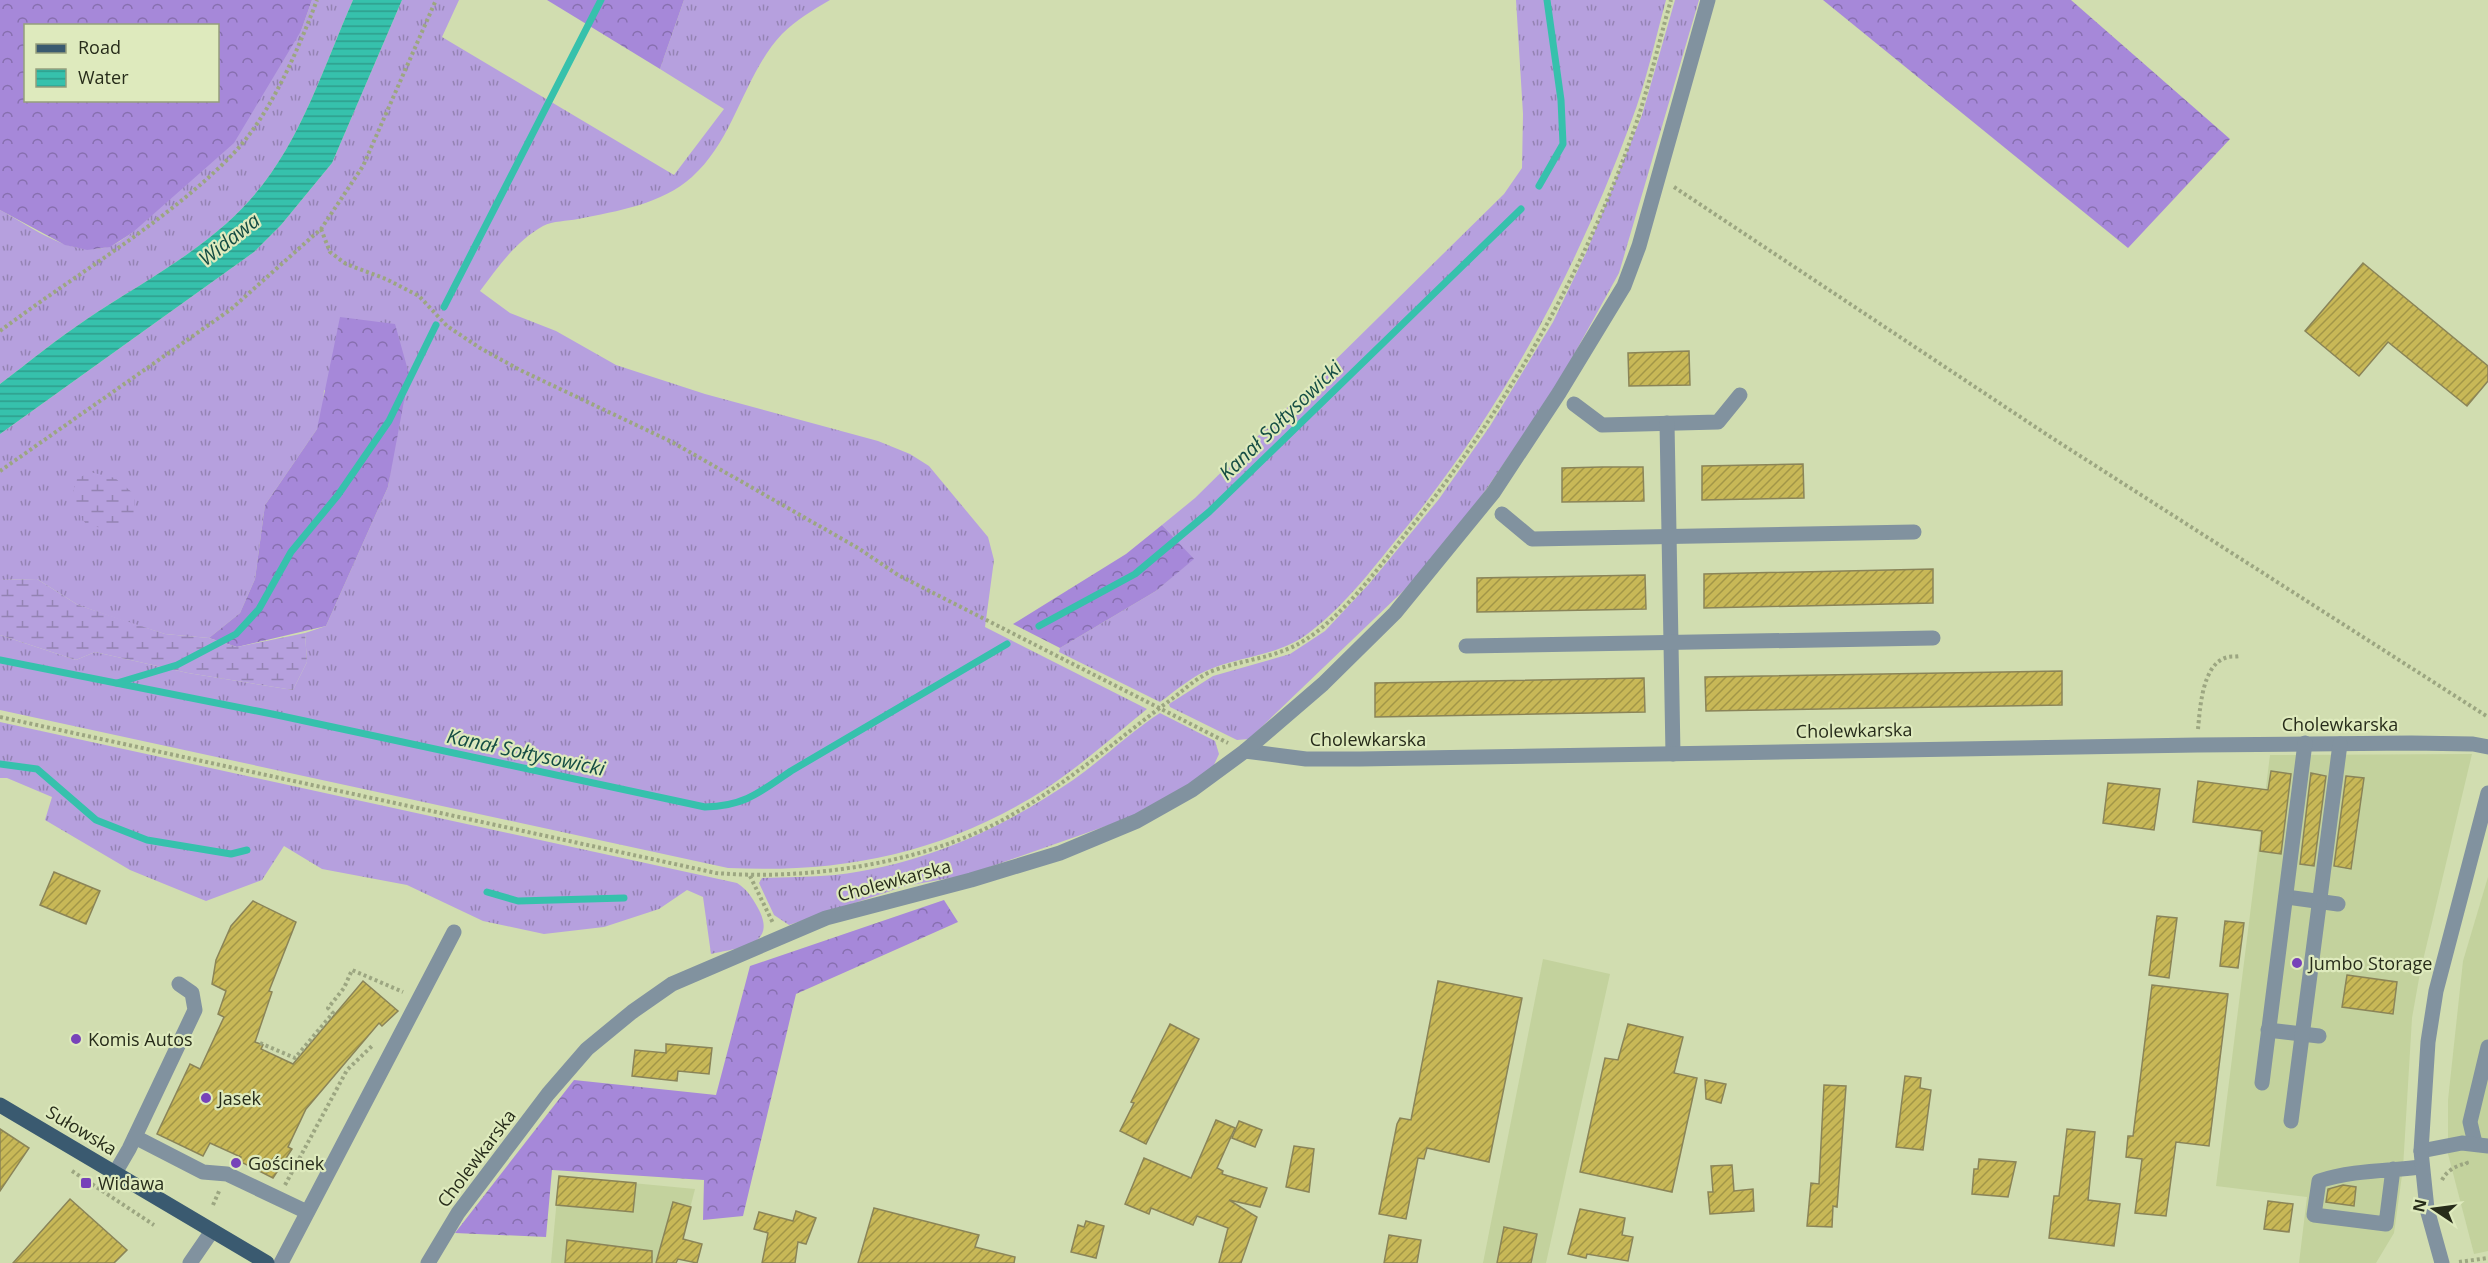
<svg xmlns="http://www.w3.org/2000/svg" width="2488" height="1263" font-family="'Open Sans',sans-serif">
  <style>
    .built { fill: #c3d29d }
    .grass { fill: url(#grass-tufts) }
    .forest { fill: url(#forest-crowns); fill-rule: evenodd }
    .wetland { fill: url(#wetland-marsh) }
    .water { fill: url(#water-rules) }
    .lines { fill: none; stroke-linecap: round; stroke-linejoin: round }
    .stream { stroke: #36c1ac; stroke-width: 7 }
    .building { fill: url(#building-hatch); stroke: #8a8458; stroke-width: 1.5 }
    .path { stroke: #9ca681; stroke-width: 4; stroke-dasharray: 3 3; stroke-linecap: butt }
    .minor { stroke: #81929f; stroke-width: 15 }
    .major { stroke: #3a5a70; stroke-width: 15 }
    .poi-dot { fill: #7742b9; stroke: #deeabd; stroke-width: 2 }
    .labels { text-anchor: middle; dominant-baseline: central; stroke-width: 4.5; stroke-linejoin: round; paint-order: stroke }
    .street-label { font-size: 18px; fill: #272c1a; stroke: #deeabd }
    .poi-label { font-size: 18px; fill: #272c1a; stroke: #deeabd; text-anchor: start }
    .water-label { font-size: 20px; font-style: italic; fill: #154d44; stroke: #deeabd }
  </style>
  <defs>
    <pattern id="grass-tufts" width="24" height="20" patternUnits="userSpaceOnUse" patternTransform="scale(1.5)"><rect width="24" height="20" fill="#b6a0de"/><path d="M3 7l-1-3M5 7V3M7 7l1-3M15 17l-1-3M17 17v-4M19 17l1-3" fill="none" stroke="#9483b3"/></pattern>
    <pattern id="forest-crowns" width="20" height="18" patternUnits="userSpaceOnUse" patternTransform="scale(1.5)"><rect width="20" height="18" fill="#a688d9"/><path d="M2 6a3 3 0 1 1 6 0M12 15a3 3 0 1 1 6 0" fill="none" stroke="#876faf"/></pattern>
    <pattern id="wetland-marsh" width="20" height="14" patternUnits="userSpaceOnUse" patternTransform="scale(1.5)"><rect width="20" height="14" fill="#b6a0de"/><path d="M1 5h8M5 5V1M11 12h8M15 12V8" fill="none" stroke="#9483b3"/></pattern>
    <pattern id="water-rules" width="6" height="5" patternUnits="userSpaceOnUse" patternTransform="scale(1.5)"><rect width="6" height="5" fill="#36c1ac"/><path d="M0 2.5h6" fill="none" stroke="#2e9d8b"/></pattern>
    <pattern id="building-hatch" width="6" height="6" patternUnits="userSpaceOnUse" patternTransform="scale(1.5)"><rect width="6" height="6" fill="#c8b857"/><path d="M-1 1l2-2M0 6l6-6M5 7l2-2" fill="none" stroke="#a29647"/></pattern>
  </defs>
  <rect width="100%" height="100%" fill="#d1ddb0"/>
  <g class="built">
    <path d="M2472,754L2420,973L2412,1018L2403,1168L2394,1233L2376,1263H2299L2307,1197L2216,1186L2270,755Z"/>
    <path d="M2488,877V1251L2474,1254L2448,1154V1100L2463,961Z"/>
    <path d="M1543,959L1610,974L1546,1263H1483Z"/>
    <path d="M559,1176L695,1189L676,1263H551Z"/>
  </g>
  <g class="grass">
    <path d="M312,0H353C323,68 300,145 249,201C204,251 142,282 87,319C57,339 29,362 0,384V210C32,227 69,257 107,247C116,245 124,238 132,233L301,31Z"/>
    <path d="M402,0H459L442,37L674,175L724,109L660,69L684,0H830C813,10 796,20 782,34C744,74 735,139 692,177C662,204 618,211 578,219C567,221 553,221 543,226C516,241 498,267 480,291L510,313L556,331L616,365L705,394L878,441L910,454L929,466L988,537L994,560L985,627L1147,709C1110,739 1073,773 1031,798C934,855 840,873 728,868L0,710V635L76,660L95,652L188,673L293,690L307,662L305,633L326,626L388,487L395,442L324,390L323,410L317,429L265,505L255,579L240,613L209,638L165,634L121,620L78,605L37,579L0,580V434L254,252L281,225L332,163Z"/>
    <path d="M1516,0H1666C1655,40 1646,83 1631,122C1577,269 1504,407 1405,529C1376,564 1347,604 1310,632C1281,655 1247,655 1213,668C1193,675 1177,690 1160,702L1059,652L1060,648L1156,591L1193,559L1162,525L1195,498L1504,194L1522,168L1523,114Z"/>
    <path d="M1675,0H1699L1619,273L1556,387L1472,510L1422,573L1249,739L1237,740L1170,707L1169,704L1213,676L1290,654L1325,631L1369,584L1439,499L1490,426L1553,322L1586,253L1642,115Z"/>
    <path d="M1160,713L1215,741L1219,754L1213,767L1186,786L1129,818L967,875L905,886L789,925L774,915L759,883L762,878C786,877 811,877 835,875C922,865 1002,829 1073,780C1103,759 1129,733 1160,713Z"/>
    <path d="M0,722L737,883C748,890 754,900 760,912C776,947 736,948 711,954L703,897L687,890L659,909L604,927L544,934L483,921L407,885L322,869L284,846L262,880L206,901L130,870L45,820L52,797L7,778H0Z"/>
  </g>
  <g class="forest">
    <path d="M0,0H312L301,31L234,143L132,233L110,247L87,250L65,245L0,210ZM26,26H218V100H26Z"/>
    <path d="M547,0H684L660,69Z"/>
    <path d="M1823,0H2071L2230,139L2128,248Z"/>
    <path d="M340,317L395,324L409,374L388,487L326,626L237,647L209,638L240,613L255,579L265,505L317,429Z"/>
    <path d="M1162,525L1194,559L1156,591L1060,648L1013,624L1126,554Z"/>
    <path d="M944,900L958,922L796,994L743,1216L703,1220L704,1180L552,1170L546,1237L455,1233L574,1080L716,1095L750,966Z"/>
  </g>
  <g class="wetland">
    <path d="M90,472L115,478L134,494V514L116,532L86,524L70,502L77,479Z"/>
    <path d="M37,579L78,605L165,634L209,638L237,647L305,633L307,662L293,690L188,673L95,652L76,660L0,635V580Z"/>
  </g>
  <path class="water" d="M353,0H402L332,163L281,225L254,252L0,434V384C29,362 57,339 87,319C142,282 204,251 249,201C300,145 323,68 353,0Z"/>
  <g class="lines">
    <g class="stream">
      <path d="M1539,186L1563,144L1561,100L1547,0"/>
      <path d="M444,307L601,0"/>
      <path d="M1039,626L1135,574L1209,512L1521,209"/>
      <path d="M0,660L277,715L705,807C744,806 759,793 791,771L1007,644"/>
      <path d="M117,683L177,665L236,634L259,609L291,552L338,495L389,421L436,325"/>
      <path d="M0,764L37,769L96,820L147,840L231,854L247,850"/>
      <path d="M487,892L518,901L624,898"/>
    </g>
  </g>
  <g class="building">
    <path d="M2363,263L2488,366V381L2467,406L2388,342L2359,376L2305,331Z"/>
    <path d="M1689,351L1690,385L1629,386L1628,353Z"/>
    <path d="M1803,464L1804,498L1702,500V466Z"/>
    <path d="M1603,467H1643L1644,501L1562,502V468Z"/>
    <path d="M1933,569V603L1704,608V574Z"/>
    <path d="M1645,575L1646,609L1477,612V578Z"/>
    <path d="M2062,671V705L1706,711L1705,677Z"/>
    <path d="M1644,678L1645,712L1375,717V683Z"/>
    <path d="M2271,771L2291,774L2281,854L2260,851L2262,831L2193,822L2198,781L2268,790Z"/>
    <path d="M2311,773L2326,776L2314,866L2300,864Z"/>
    <path d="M2346,776L2364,778L2351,869L2334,866Z"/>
    <path d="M2108,783L2160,789L2154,830L2103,823Z"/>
    <path d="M54,872L100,891L86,924L40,905Z"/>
    <path d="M253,901L296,922L269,991L272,992L255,1042L263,1045L261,1049L293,1064L363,981L398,1011L382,1026L379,1023L306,1109L288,1147L292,1149L273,1178L239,1161L241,1157L210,1143L203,1156L157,1134L190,1064L200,1069L224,1017L218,1014L226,991L212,984L216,960L231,926Z"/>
    <path d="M2157,916L2177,918L2169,978L2149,975Z"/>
    <path d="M2225,921L2244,923L2238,968L2220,966Z"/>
    <path d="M2347,975L2397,982L2393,1014L2342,1007Z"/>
    <path d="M1438,981L1522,998L1489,1162L1427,1148L1424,1159L1418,1158L1406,1219L1379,1214L1397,1124L1400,1118L1411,1120Z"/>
    <path d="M2152,985L2228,994L2209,1146L2176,1142L2166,1216L2135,1213L2142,1159L2126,1157L2128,1136H2133Z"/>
    <path d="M1170,1024L1199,1039L1146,1144L1120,1131L1134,1103L1131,1102Z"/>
    <path d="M1628,1024L1683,1037L1674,1073L1697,1078L1672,1192L1580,1172L1605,1058L1618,1060Z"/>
    <path d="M666,1044L712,1048L709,1074L678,1071L677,1081L632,1076L635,1050L666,1053Z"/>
    <path d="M1905,1076L1921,1078L1920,1088L1931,1090L1923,1150L1896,1147Z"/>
    <path d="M1705,1080L1726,1084L1721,1103L1706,1099Z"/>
    <path d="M1824,1085L1846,1086L1837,1207L1833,1206L1832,1227L1807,1226L1811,1183L1819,1184Z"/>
    <path d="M1216,1120L1235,1128L1217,1168L1223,1171L1222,1174L1267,1188L1260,1207L1229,1200L1257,1217L1241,1263H1219L1228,1228L1197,1216L1193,1225L1151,1208L1149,1214L1125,1204L1144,1158L1191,1178Z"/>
    <path d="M1239,1121L1262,1130L1255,1147L1232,1138Z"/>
    <path d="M0,1129L29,1148L0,1191Z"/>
    <path d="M2067,1129L2095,1132L2088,1200L2120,1204L2114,1246L2049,1238L2054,1196H2059Z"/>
    <path d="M1294,1146L1314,1149L1309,1192L1286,1187Z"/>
    <path d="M1979,1159L2016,1162L2008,1197L1972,1194L1974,1169H1978Z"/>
    <path d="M1732,1165L1734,1191L1753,1189L1754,1211L1710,1214L1708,1192H1713L1711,1166Z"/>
    <path d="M559,1176L636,1183L633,1212L556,1205Z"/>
    <path d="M2343,1185L2356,1187L2354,1206L2326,1202L2328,1189Z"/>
    <path d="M70,1199L127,1250L114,1263H13Z"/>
    <path d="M2268,1201L2293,1204L2289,1232L2264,1229Z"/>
    <path d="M673,1202L691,1207L683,1239L702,1244L697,1263L678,1259L676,1263H656Z"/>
    <path d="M874,1208L979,1235L975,1247L1015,1257L1014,1263H858Z"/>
    <path d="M1580,1209L1625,1218L1622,1235L1633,1237L1628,1261L1587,1254L1586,1258L1568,1254Z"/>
    <path d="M796,1211L816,1218L806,1244L798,1242L795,1263H762L768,1233L754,1229L759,1212L793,1221Z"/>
    <path d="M1086,1221L1104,1226L1096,1258L1071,1252L1078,1225L1084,1227Z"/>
    <path d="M1504,1227L1537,1234L1531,1263H1497Z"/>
    <path d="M1389,1235L1421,1240L1417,1263H1384Z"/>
    <path d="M567,1240L652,1251V1263H565Z"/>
  </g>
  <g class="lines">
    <g class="path">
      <path d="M1674,187L2049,436L2488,717"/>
      <path d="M321,229L330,252L346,264L386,279L419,296L447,326L480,348L520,370L672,442L858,548L898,575L1228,743"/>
      <path d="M0,331C77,273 164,224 232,155C270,116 298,50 317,0"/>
      <path d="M0,471L230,310L321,229L363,166L436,0"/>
      <path d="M0,717L716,873C811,881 933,862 1015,813C1070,781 1118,739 1169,701C1183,691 1198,676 1215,670C1255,656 1283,659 1319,630C1355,601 1383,562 1412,526C1508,406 1591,261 1639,115C1651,77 1660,38 1671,0"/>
      <path d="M2198,729C2200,709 2202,666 2225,658C2229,656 2235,657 2240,656"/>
      <path d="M750,876L773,923"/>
      <path d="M260,1043L295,1058L333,1013L328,1008L344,988L352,970L403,992"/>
      <path d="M72,1171L154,1225"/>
      <path d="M2442,1180C2447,1170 2456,1166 2467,1163L2466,1161"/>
      <path d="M285,1185L347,1070L373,1045"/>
      <path d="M213,1205L220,1189"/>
      <path d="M2459,1262L2488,1258"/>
    </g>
    <g class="minor">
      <path d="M1574,404L1602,425L1718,422L1740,395"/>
      <path d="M1667,423L1673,754"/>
      <path d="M1502,514L1532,539L1914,532"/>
      <path d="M1466,646L1933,638"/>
      <path d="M1245,751L1306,759H1360L2197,745L2411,743L2473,744L2488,747"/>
      <path d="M2286,897L2338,904"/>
      <path d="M2268,1030L2319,1036"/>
      <path d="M2262,1083L2305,743"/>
      <path d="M2291,1121L2340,744"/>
      <path d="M135,1137L203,1172L227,1174L307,1212"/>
      <path d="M2475,1143L2470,1122L2488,1047"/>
      <path d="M2421,1151L2462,1143L2488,1146"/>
      <path d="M2393,1169L2386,1224L2314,1215L2319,1181C2352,1170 2387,1171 2422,1167"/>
      <path d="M115,1173L129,1149L195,1010L192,993L179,984"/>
      <path d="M190,1263L212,1231"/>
      <path d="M281,1263L454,932"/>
      <path d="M428,1263L458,1213L548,1094L587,1049L632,1012L672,984L826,918L971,880L1060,853L1137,821L1192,790L1245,751L1323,684L1395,613L1493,493L1559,393L1624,286L1639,246L1708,0"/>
      <path d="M2442,1263L2427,1209L2421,1151L2428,1042L2436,991L2488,793"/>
    </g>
    <path class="major" d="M0,1105L267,1263"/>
  </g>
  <g class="poi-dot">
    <circle cx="2297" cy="963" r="6"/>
    <circle cx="76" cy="1039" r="6"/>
    <circle cx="206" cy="1098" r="6"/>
    <circle cx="236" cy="1163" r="6"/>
    <rect x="80" y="1177" width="12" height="12" rx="3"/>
  </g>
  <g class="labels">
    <g class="street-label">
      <text x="2340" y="724">Cholewkarska</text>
      <text transform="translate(1854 730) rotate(-1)">Cholewkarska</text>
      <text x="1368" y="739">Cholewkarska</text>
      <text transform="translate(894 880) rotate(-15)">Cholewkarska</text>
      <text transform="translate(82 1130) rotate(31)">Sułowska</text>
      <text transform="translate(476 1158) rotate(-53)">Cholewkarska</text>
    </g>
    <g class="poi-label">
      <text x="2309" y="963">Jumbo Storage</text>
      <text x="88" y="1039">Komis Autos</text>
      <text x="218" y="1098">Jasek</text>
      <text x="248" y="1163">Gościnek</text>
      <text x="98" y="1183">Widawa</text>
    </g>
    <g class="water-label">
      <text transform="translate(229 239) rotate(-38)">Widawa</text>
      <text transform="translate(1280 420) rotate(-44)">Kanał Sołtysowicki</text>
      <text transform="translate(526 752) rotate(12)">Kanał Sołtysowicki</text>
    </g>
  </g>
  <rect x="24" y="24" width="195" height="78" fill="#deeabd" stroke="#959e7c" stroke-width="1.5"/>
  <rect x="36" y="44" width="30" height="9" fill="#3a5a70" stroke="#959e7c" stroke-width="1.5"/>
  <text x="78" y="54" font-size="18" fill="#272c1a">Road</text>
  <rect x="36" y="69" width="30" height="18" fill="url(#water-rules)" stroke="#959e7c" stroke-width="1.5"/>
  <text x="78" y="84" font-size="18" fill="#272c1a">Water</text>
  <g transform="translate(2434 1209) rotate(283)" stroke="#deeabd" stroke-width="4.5" paint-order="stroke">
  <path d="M0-4.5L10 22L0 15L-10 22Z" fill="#272c1a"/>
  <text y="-9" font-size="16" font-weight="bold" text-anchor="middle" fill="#272c1a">N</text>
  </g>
</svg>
